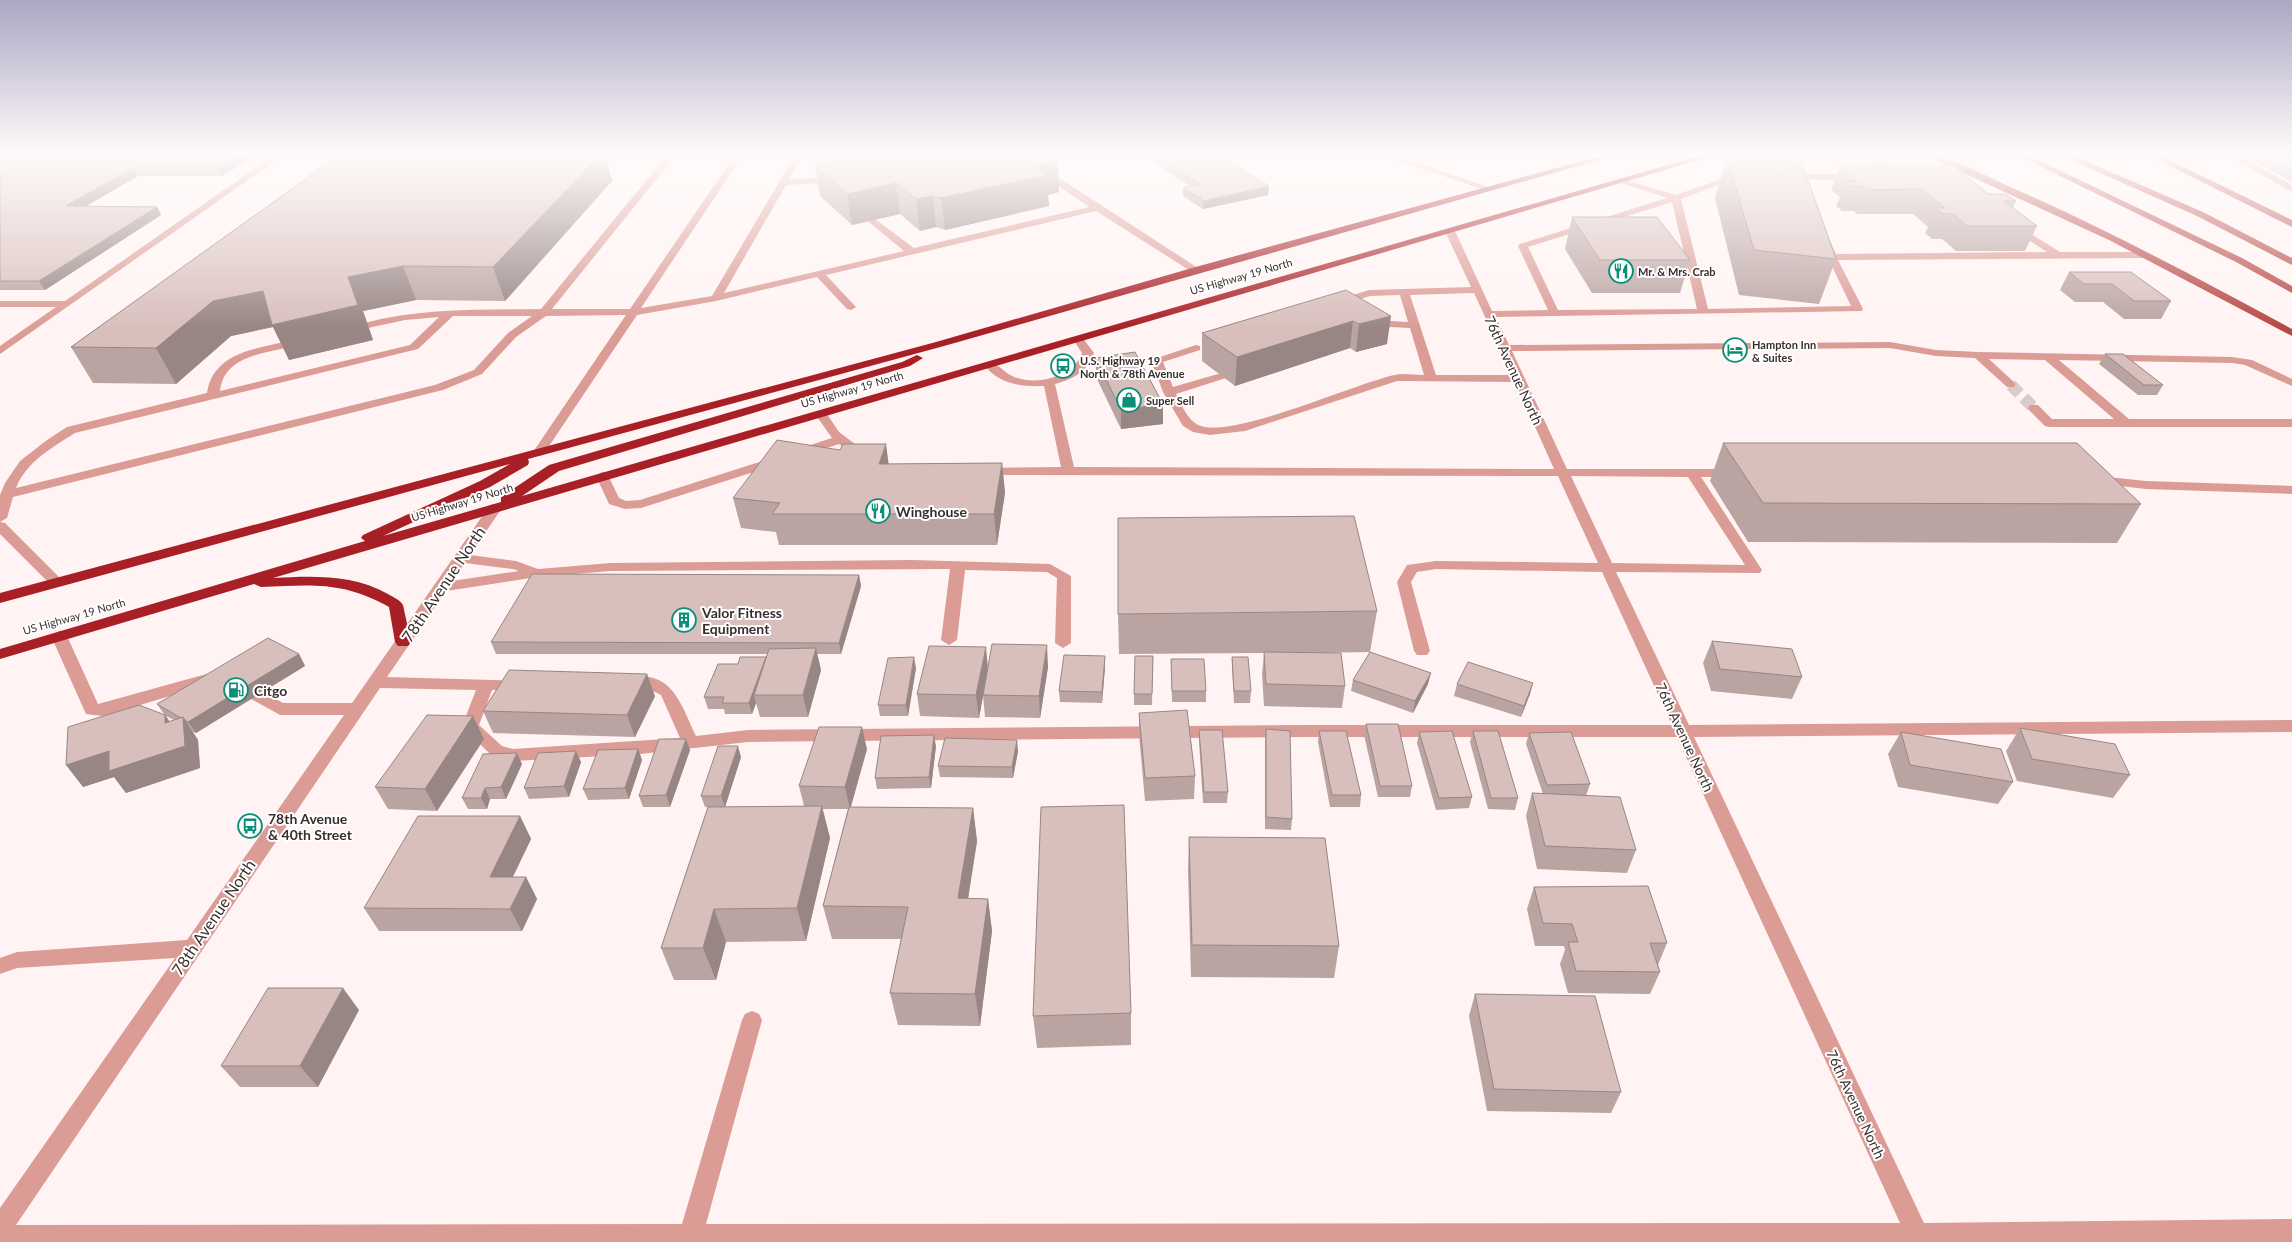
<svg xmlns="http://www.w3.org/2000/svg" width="2292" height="1242" font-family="Lato,sans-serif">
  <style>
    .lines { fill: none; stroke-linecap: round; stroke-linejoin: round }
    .stream { fill: #ee948c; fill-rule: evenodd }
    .minor-tunnel { stroke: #d7cccb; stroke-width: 12; stroke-dasharray: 12 6; stroke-linecap: butt }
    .minor { fill: #db9c96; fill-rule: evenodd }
    .major { fill: #b74845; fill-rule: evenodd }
    .highway { fill: #a82026; fill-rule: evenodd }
    .wall { fill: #baa4a2; fill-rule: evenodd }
    .shaded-wall { fill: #978684 }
    .building { fill: #d8bfbc; stroke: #978684 }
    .labels { text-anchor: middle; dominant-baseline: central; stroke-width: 4; stroke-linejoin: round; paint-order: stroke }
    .far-poi-label { font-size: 11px; font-weight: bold; fill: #382e2d; stroke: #fff; text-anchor: start }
    .far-street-label { font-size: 11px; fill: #382e2d; stroke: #fff }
    .street-label { font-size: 14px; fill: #382e2d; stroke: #fff }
    .poi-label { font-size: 14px; font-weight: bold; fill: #382e2d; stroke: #fff; text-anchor: start }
    .near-street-label { font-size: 16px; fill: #382e2d; stroke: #fff }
  </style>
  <rect width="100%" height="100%" fill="#fff4f3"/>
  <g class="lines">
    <path class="stream" d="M1777,155H1784L1796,168V172H1790Z"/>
    <path class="minor-tunnel" d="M2011,385L2034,408"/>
    <g class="minor">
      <path d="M274,155H284L0,354V346L56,307H0V301H65Z"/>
      <path d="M667,155H676L552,309H630L735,155H743L641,308L712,296L795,155H803L789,180C808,178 826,173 839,189L832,191L821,183L786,185L724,293L904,251L869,222V218L872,217L914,248L1089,207L1014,155H1024L1201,270L1192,272L1096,211L826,275L856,307L851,310L847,309L817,277L716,301L637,315L543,455L539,456L533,452L626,315L546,316L516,337L482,374L443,390L13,497L7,518L0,522L5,523L62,580L64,583L62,586H52L0,534V495L5,483L20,461L47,440L67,427L207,393C213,354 252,349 285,342L291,345L289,347C262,354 224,356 220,391L410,345L439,317L405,320L368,328L364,327V323C422,308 481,310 541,309ZM453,316H532L508,333L474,370L435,385L16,488C26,462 53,447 75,433L418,349Z"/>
      <path d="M1382,155H1395L1494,189L1487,191Z"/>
      <path d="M2226,155H2237L2292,185V192Z"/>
      <path d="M1736,174L1743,176L1681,199L1708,309L1851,306L1820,241L1825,238L1830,241L1836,254L2047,252L2012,229V225L2015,224L2060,252H2144L2149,255L2144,258L1838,260L1863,309L1862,311L1496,317L1509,345L1890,342L1936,350L1978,352L2232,357L2252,360L2292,379V386L2245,365L2232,363L2059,360L2129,419H2292V427H2049L2045,426L2030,411L2028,408L2030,405H2038L2052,419H2114L2045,360L1989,359L2015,383V387H2007L1975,358L1936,356L1890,348L1512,351L1567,469H1733L1739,473L1733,477H1701L1762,570L1760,573L1616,572L1689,725L2292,720V732L1694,737L1924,1223L2292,1219V1242H0V1208L175,958L17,968L0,974V958L17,952L187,940L344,715H280L233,689L231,685L233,681H245L283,703H352L490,505L495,504L502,508L470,555L516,561L538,569L611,563L912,560L1050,564L1071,576V643L1063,648L1055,643L1057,578L1047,572L965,570L957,640L949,645L941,640L950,569L611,571L537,577L446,591L387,677L525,681L527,685L525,689L492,690L479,725L502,746L513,749L680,738L661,695L647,688L626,687L624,683L626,679C671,666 681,704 696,736L748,730L1302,725H1672L1602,572L1436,569L1417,572L1411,582L1430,651L1427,655H1417L1414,651L1397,582L1407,565L1436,561L1598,563L1558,476L984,475L978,471L979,468L1061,467L1044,386C1021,387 999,384 984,365L990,362C998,364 1004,372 1012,376C1036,387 1073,377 1082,353L1073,339L1078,336L1082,337L1094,353C1086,373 1075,378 1055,384L1074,467L1554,469L1515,382L1397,381L1245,431L1210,435L1193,432L1183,426L1163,392L1151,360L1196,345L1200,346V350L1163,362L1173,387L1218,374H1226V378L1176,394C1182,405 1188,422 1201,426C1236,437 1352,385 1394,375C1403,373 1414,375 1424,375L1410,328L1391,327L1370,333L1365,330L1390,321L1408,322L1400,295L1370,296L1338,306L1334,305V301L1369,290L1471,287L1445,231L1450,228L1455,231L1492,311L1548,310L1518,246L1520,244L1667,198L1621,183V179L1676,195ZM1672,202L1697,309L1558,310L1528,247ZM1474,293L1512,375H1436L1410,295ZM1571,476L1688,477L1745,565L1612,563ZM465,563L513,569L519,571L452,581ZM380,688L476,690L462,726L490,754L513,761L641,754L748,742L1302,737H1677L1900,1223L706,1224L762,1020L759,1014L752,1011L745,1014L742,1020L682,1224L16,1225Z"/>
      <path d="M1787,174H1856L1860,177L1856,180L1784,179L1783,177Z"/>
      <path d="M821,410L825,411L839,432L867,453L869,456L867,459H859L839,444L803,456H795L793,453L795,450L832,438L815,414Z"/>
      <path d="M775,457L781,461L779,464L641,508L625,509L609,504L596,476L602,472L607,473L619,498L626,501L640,500Z"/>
      <path d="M2098,476L2146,481L2292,486V494L2146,489L2093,483L2092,480Z"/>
      <path d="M59,631L67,636L98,704L210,673L216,674L218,678L216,682L117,712L102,716L86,714L51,636Z"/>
    </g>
    <g class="major">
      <path d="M1924,155C1951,155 1981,174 2006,185C2104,228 2198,278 2292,329V336L2109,240Z"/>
      <path d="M2017,155H2028L2242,258L2292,286V293L2236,262Z"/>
      <path d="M2060,155H2072L2203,212L2292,258V265L2197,216Z"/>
      <path d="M2148,155H2159L2292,220V227Z"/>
    </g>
    <path class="highway" d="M1603,155H1617L944,346L528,459L529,462L528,465L490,487L383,536L501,502V497L549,465L902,362L917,355L923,358L910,366L559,471L522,496L1702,155H1716L273,578C312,576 352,574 388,594C393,597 400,600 403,605L411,642L408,646H398L395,642L389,607C343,581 312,585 261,587L254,584L0,659V649L365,541L361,538L363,535L480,481L510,464L0,603V593L936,342L1192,268Z"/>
  </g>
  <g class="wall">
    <path d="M0,155H255V156L222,176H138L86,206L157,207L161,215L45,290H0Z"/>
    <path d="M339,155H605L612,181L505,301L416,300L363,311L373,340L289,360L273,327L231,336L176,384L93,383L71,347Z"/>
    <path d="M827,155H1047L1058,162L1059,192L1048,195L1049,206L945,230L936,227L920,231L900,214L852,225L820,196L815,165L834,161Z"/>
    <path d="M1153,155H1217L1269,186L1268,195L1203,209L1183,196V188L1190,186L1153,162Z"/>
    <path d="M1740,155H1773L1774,160L1836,259L1819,304L1739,295L1715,198L1727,157L1739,158Z"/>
    <path d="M2243,155H2292V182Z"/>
    <path d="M1874,163L1891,166L2016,201L2013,208L2037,226L2025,251H1956L1942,239H1932L1925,233L1928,227L1913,214H1857L1854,211H1842L1836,206L1840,197L1831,190L1840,166H1873Z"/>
    <path d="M1572,217L1690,260L1680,293H1592L1565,249Z"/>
    <path d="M2069,272L2171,301L2161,319H2124L2103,302H2075L2060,290Z"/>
    <path d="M1346,290L1387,344L1356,352L1350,348L1235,386L1202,361V333Z"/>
    <path d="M2105,354L2163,385L2157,395H2138L2099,364Z"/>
    <path d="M1096,358L1163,404V424L1121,429L1096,377Z"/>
    <path d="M1723,443L2141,504L2117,543L1748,542L1710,481Z"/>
    <path d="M1002,463L1005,493L997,545H779L776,532L741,528L733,498L889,464Z"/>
    <path d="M859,575L861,586L841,654H817L821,670L808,717H760L756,703L752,714H725L724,709H708L704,697L738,664L766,658L767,654H496L491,642Z"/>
    <path d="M1377,611L1370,652L1308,653L1345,686L1342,708L1264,706L1262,674L1264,653L1119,654L1118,614Z"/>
    <path d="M1712,641L1802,677L1792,699L1711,691L1703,663Z"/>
    <path d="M299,654L305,666L196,733L193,732L198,740L200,768L126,793L114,777L83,787L164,714L157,704ZM166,716L174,720L170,722Z"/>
    <path d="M1153,656L1152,705H1134V694Z"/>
    <path d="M1232,657L1251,691L1250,703H1234L1232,668Z"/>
    <path d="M1171,659L1206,691V702H1172Z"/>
    <path d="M1048,667L1040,718L985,717L983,695L979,718L920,716L917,694L988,668Z"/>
    <path d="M1105,667L1102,703L1060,702L1059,691Z"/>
    <path d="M916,668L908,716H880L878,705Z"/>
    <path d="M1353,680L1428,684L1413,713L1351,691Z"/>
    <path d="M1457,684L1530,694L1521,717L1454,696Z"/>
    <path d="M655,696L635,737L493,733L483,711Z"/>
    <path d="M1139,713L1195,776L1194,799L1145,801L1139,735Z"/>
    <path d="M1366,724L1412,786L1410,797H1378L1364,735Z"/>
    <path d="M2020,728L2130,775L2113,798L2017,781L2006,751Z"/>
    <path d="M1266,729L1292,819L1291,830L1265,829V741Z"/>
    <path d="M1199,730L1228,792L1227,803H1203L1199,741Z"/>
    <path d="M1319,731L1361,795L1360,807H1330L1318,742Z"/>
    <path d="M1473,731L1518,798L1515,810L1488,809L1470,742Z"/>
    <path d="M1419,732L1472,797L1469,808L1436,810L1417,743Z"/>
    <path d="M1901,732L2013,782L1998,804L1898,787L1888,754Z"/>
    <path d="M1529,733L1590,784L1586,796L1636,850L1627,873L1537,869L1526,816L1532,793L1543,794L1526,744Z"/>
    <path d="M484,739L437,811L388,809L375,787Z"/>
    <path d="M686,739L690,750L670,807H643L639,796Z"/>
    <path d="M936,746L931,788L877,789L875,778Z"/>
    <path d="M638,749L642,760L629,799L588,800L583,789Z"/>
    <path d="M867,749L851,807L973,808L977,841L968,898L988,899L992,931L980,1026L898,1025L890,993L901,939H832L823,906L848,809H822L830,838L806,941L726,942L716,980H674L661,948L708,807H705L701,796L741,757L725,807L804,806L799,786Z"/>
    <path d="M576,751L581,762L569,797L529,799L524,788Z"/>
    <path d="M1018,751L1013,778L940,777L938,766Z"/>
    <path d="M522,764L506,799H490L487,809H468L462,798Z"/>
    <path d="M520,816L531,839L513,877H526L537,899L522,931H379L364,908Z"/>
    <path d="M1189,837L1339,946L1334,978L1191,977L1188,870Z"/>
    <path d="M1534,887L1667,943L1658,965L1660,972L1650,994L1568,993L1560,964L1565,950L1564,946H1535L1527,909Z"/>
    <path d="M1475,994L1621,1092L1611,1113L1487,1111L1469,1016Z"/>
    <path d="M359,1010L318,1087H240L221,1066Z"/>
    <path d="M1131,1013V1045L1037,1048L1033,1016Z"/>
  </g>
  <g class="shaded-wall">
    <path d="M239,155L255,156L222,176L218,168Z"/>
    <path d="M600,155H605L612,181L505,301L493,267Z"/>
    <path d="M1058,162L1059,192L1048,195L1049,206L945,230L941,198L1035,167Z"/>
    <path d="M133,168L138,176L71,215L66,206Z"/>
    <path d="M896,183L900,214L852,225L847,194Z"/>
    <path d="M1269,186L1268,195L1203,209L1204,201Z"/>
    <path d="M933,196L936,227L920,231L916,199Z"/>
    <path d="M157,207L161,215L45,290L39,281Z"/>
    <path d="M403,266L416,300L363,311L373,340L289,360L273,327L231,336L176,384L156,348L213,301L263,291L348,277Z"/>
    <path d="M1391,316L1387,344L1356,352L1359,324Z"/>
    <path d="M1353,321L1350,348L1235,386L1237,357Z"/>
    <path d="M1163,404V424L1121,429V410Z"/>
    <path d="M886,444L890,474L879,464Z"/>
    <path d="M1002,463L1005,493L997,545L994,514Z"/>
    <path d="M859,575L861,586L841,654L839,643Z"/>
    <path d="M1047,645L1048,667L1040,718L1039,696Z"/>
    <path d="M986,647L988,669L979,718L976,695Z"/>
    <path d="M816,648L821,670L808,717L803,695Z"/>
    <path d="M299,654L305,666L196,733L188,722Z"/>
    <path d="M1105,656V667L1102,703V692Z"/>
    <path d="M766,657L759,695H754L756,703L752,714L749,703Z"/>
    <path d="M914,657L916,668L908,716L906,705Z"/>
    <path d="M1431,673L1428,684L1413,713L1415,701Z"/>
    <path d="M647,674L655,696L635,737L627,715Z"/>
    <path d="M1533,683L1530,694L1521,717L1524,706Z"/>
    <path d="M165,715L180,737L165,723Z"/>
    <path d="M473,716L484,739L437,811L425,789Z"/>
    <path d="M183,717L198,740L200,768L126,793L114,777L83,787L66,765L109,751Z"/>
    <path d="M862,727L867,749L850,809L845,787Z"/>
    <path d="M934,735L936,746L931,788L929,777Z"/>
    <path d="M686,739L690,750L670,807L666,795Z"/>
    <path d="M1017,740L1018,751L1013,778L1012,767Z"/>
    <path d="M738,746L741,757L725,807L721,796Z"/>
    <path d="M638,749L642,760L629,799L625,788Z"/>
    <path d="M576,751L581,762L569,797L564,786Z"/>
    <path d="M517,753L522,764L506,799L501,787Z"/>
    <path d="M485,788L490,799L487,809L481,798Z"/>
    <path d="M822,806L830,838L806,941L797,908Z"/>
    <path d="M973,808L977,841L963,931L958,898Z"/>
    <path d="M520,816L531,839L502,899L490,877Z"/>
    <path d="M526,877L537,899L522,931L510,909Z"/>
    <path d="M988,899L992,931L980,1026L975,994Z"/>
    <path d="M714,909L726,942L716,980L703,948Z"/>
    <path d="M343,988L359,1010L318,1087L300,1066Z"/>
  </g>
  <g class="building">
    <path d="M0,155H239L218,168H133L66,206L157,207L39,281H0Z"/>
    <path d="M339,155H600L493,267L403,266L348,277L358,305L272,325L263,291L213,301L156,348L71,347Z"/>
    <path d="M858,155H1047L1058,162L1035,167L1047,175L941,198L933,196L916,199L896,183L847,194L815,165L859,156Z"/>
    <path d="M1155,155H1217L1269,186L1204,201L1183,188L1200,184Z"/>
    <path d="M1745,155H1773L1774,160L1802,163L1836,259L1754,250L1727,157L1746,159Z"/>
    <path d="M2263,155H2292V171Z"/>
    <path d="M1874,163H1887L1891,166H1953L1989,194H2006L2016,201H2004L2037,226H1967L1953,214H1943L1935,208H1945L1922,189L1866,190L1863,186H1851L1845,182H1857L1840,166H1878Z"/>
    <path d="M1572,217H1657L1690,260H1600Z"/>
    <path d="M2069,272H2131L2171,301H2134L2112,284H2084Z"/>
    <path d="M1346,290L1391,316L1359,324L1353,321L1237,357L1202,333Z"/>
    <path d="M1135,352L1163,404L1121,410L1096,358Z"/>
    <path d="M2105,354H2123L2163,385H2144Z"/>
    <path d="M777,440L840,450L843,444H886L879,464L1002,463L994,514H772L780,503L733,498Z"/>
    <path d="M1723,443H2077L2141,504L1763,503Z"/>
    <path d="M1354,516L1377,611L1118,614V518Z"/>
    <path d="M532,574L859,575L839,643L491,642Z"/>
    <path d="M268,638L299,654L188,722L185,720L183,717L181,718L157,704Z"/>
    <path d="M1712,641L1792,649L1802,677L1720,669Z"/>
    <path d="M992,644L1047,645L1039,696L983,695Z"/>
    <path d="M929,646L986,647L976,695L917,694Z"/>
    <path d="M816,648L803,695H754L769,649Z"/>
    <path d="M1264,652L1341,653L1345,686L1266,684Z"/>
    <path d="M1370,652L1431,673L1415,701L1353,680Z"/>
    <path d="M1064,655L1105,656L1102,692L1059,691Z"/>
    <path d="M1135,656H1153L1152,694H1134Z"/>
    <path d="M740,657H766L749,703H722L724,697H704L718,664H738Z"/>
    <path d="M914,657L906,705H878L888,658Z"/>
    <path d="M1232,657H1248L1251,691H1234Z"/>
    <path d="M1171,659H1204L1206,691H1172Z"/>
    <path d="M1468,662L1533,683L1524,706L1457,684Z"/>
    <path d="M509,670L647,674L627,715L483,711Z"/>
    <path d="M139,705L165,715V723L183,717L185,746L109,771V751L66,765L68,727Z"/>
    <path d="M1187,710L1195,776L1145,778L1139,713Z"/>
    <path d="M427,715L473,716L425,789L375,787Z"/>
    <path d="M1366,724H1398L1412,786H1380Z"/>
    <path d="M819,727H862L845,787L799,786Z"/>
    <path d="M2020,728L2115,744L2130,775L2032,759Z"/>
    <path d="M1266,729L1290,731L1292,819L1266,817Z"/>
    <path d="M1199,730H1222L1228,792H1204Z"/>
    <path d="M1319,731H1346L1361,795H1332Z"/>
    <path d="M1452,731L1472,797L1439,798L1419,732Z"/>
    <path d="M1473,731H1498L1518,798H1491Z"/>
    <path d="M1571,732L1590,784L1547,785L1529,733Z"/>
    <path d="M1901,732L2001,749L2013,782L1910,765Z"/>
    <path d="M934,735L929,777L875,778L881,736Z"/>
    <path d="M945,738L1017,740L1012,767L938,766Z"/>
    <path d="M659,739H686L666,795L639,796Z"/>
    <path d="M718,746H738L721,796H701Z"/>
    <path d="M638,749L625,788L583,789L598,750Z"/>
    <path d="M576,751L564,786L524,788L538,753Z"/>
    <path d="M517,753L501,787L485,788L481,798H462L483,754Z"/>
    <path d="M1532,793L1620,797L1636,850L1545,846Z"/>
    <path d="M1124,805L1131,1013L1033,1016L1041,807Z"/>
    <path d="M822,806L797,908L714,909L703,948H661L708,807Z"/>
    <path d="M849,807L973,808L958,898L988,899L975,994L890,993L908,907L823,906Z"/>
    <path d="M418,816H520L490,877H526L510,909L364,908Z"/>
    <path d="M1189,837L1325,838L1339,946L1192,945Z"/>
    <path d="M1648,886L1667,943H1650L1660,972L1576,971L1568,942H1578L1572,924L1543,923L1534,887Z"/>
    <path d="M268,988H343L300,1066H221Z"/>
    <path d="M1475,994L1595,996L1621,1092L1494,1089Z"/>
  </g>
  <linearGradient id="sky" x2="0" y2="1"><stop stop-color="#aaa7c3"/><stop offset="0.47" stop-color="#fffafa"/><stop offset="1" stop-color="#fffafa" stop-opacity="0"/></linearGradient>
  <rect width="2292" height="329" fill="url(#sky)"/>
  <defs>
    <g id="restaurant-ring" transform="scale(1.25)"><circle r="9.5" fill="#fff" stroke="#088f77" stroke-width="1.5"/><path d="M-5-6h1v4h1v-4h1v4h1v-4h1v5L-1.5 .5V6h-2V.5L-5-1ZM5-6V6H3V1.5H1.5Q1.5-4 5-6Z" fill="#088f77"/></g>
    <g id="hotel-ring" transform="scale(1.25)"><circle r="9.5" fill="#fff" stroke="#088f77" stroke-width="1.5"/><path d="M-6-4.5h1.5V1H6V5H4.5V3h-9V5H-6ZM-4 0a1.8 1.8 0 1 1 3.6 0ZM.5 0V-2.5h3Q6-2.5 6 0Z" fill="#088f77"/></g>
    <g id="bus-ring" transform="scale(1.25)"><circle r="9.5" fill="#fff" stroke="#088f77" stroke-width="1.5"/><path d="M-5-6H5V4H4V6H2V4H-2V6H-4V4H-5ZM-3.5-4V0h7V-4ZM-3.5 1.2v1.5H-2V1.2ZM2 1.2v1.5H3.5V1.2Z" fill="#088f77"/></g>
    <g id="shop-ring" transform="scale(1.25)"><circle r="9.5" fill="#fff" stroke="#088f77" stroke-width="1.5"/><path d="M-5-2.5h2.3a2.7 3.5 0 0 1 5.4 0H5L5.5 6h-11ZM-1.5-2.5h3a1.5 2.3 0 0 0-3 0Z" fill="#088f77"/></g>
    <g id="building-ring" transform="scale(1.25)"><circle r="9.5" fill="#fff" stroke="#088f77" stroke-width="1.5"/><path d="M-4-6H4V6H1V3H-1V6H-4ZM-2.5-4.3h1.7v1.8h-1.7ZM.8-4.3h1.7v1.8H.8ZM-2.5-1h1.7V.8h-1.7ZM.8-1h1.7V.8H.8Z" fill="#088f77"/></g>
    <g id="fuel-ring" transform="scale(1.25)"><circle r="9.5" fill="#fff" stroke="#088f77" stroke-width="1.5"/><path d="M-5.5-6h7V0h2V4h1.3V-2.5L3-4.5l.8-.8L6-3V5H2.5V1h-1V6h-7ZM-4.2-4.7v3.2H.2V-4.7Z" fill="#088f77"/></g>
  </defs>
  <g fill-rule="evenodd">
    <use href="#restaurant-ring" x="1621" y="271"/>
    <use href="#hotel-ring" x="1735" y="350"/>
    <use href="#bus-ring" x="1063" y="366"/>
    <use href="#shop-ring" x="1129" y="400"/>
    <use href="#restaurant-ring" x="878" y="511"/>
    <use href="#building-ring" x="684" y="620"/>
    <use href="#fuel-ring" x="236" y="690"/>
    <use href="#bus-ring" x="250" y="826"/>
  </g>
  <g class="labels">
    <g class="far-poi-label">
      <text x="1638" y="271">Mr. &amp; Mrs. Crab</text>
      <text x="1752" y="344">Hampton Inn<tspan x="1752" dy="13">&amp; Suites</tspan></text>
      <text x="1080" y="360">U.S. Highway 19<tspan x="1080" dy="13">North &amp; 78th Avenue</tspan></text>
      <text x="1146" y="400">Super Sell</text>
    </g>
    <g class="far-street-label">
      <text transform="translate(1241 276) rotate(-16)">US Highway 19 North</text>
      <text transform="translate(852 389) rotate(-16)">US Highway 19 North</text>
      <text transform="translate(462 502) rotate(-17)">US Highway 19 North</text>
      <text transform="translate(74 616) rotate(-16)">US Highway 19 North</text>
    </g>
    <g class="street-label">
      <text transform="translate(1514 370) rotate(65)">76th Avenue North</text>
      <text transform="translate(1685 737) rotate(65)">76th Avenue North</text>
      <text transform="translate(1856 1104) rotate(65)">76th Avenue North</text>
    </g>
    <g class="poi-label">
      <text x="896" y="511">Winghouse</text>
      <text x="702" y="612">Valor Fitness<tspan x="702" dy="16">Equipment</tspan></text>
      <text x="254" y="690">Citgo</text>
      <text x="268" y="818">78th Avenue<tspan x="268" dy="16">&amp; 40th Street</tspan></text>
    </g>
    <g class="near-street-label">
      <text transform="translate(443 584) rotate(-56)">78th Avenue North</text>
      <text transform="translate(213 917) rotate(-56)">78th Avenue North</text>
    </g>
  </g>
</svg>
